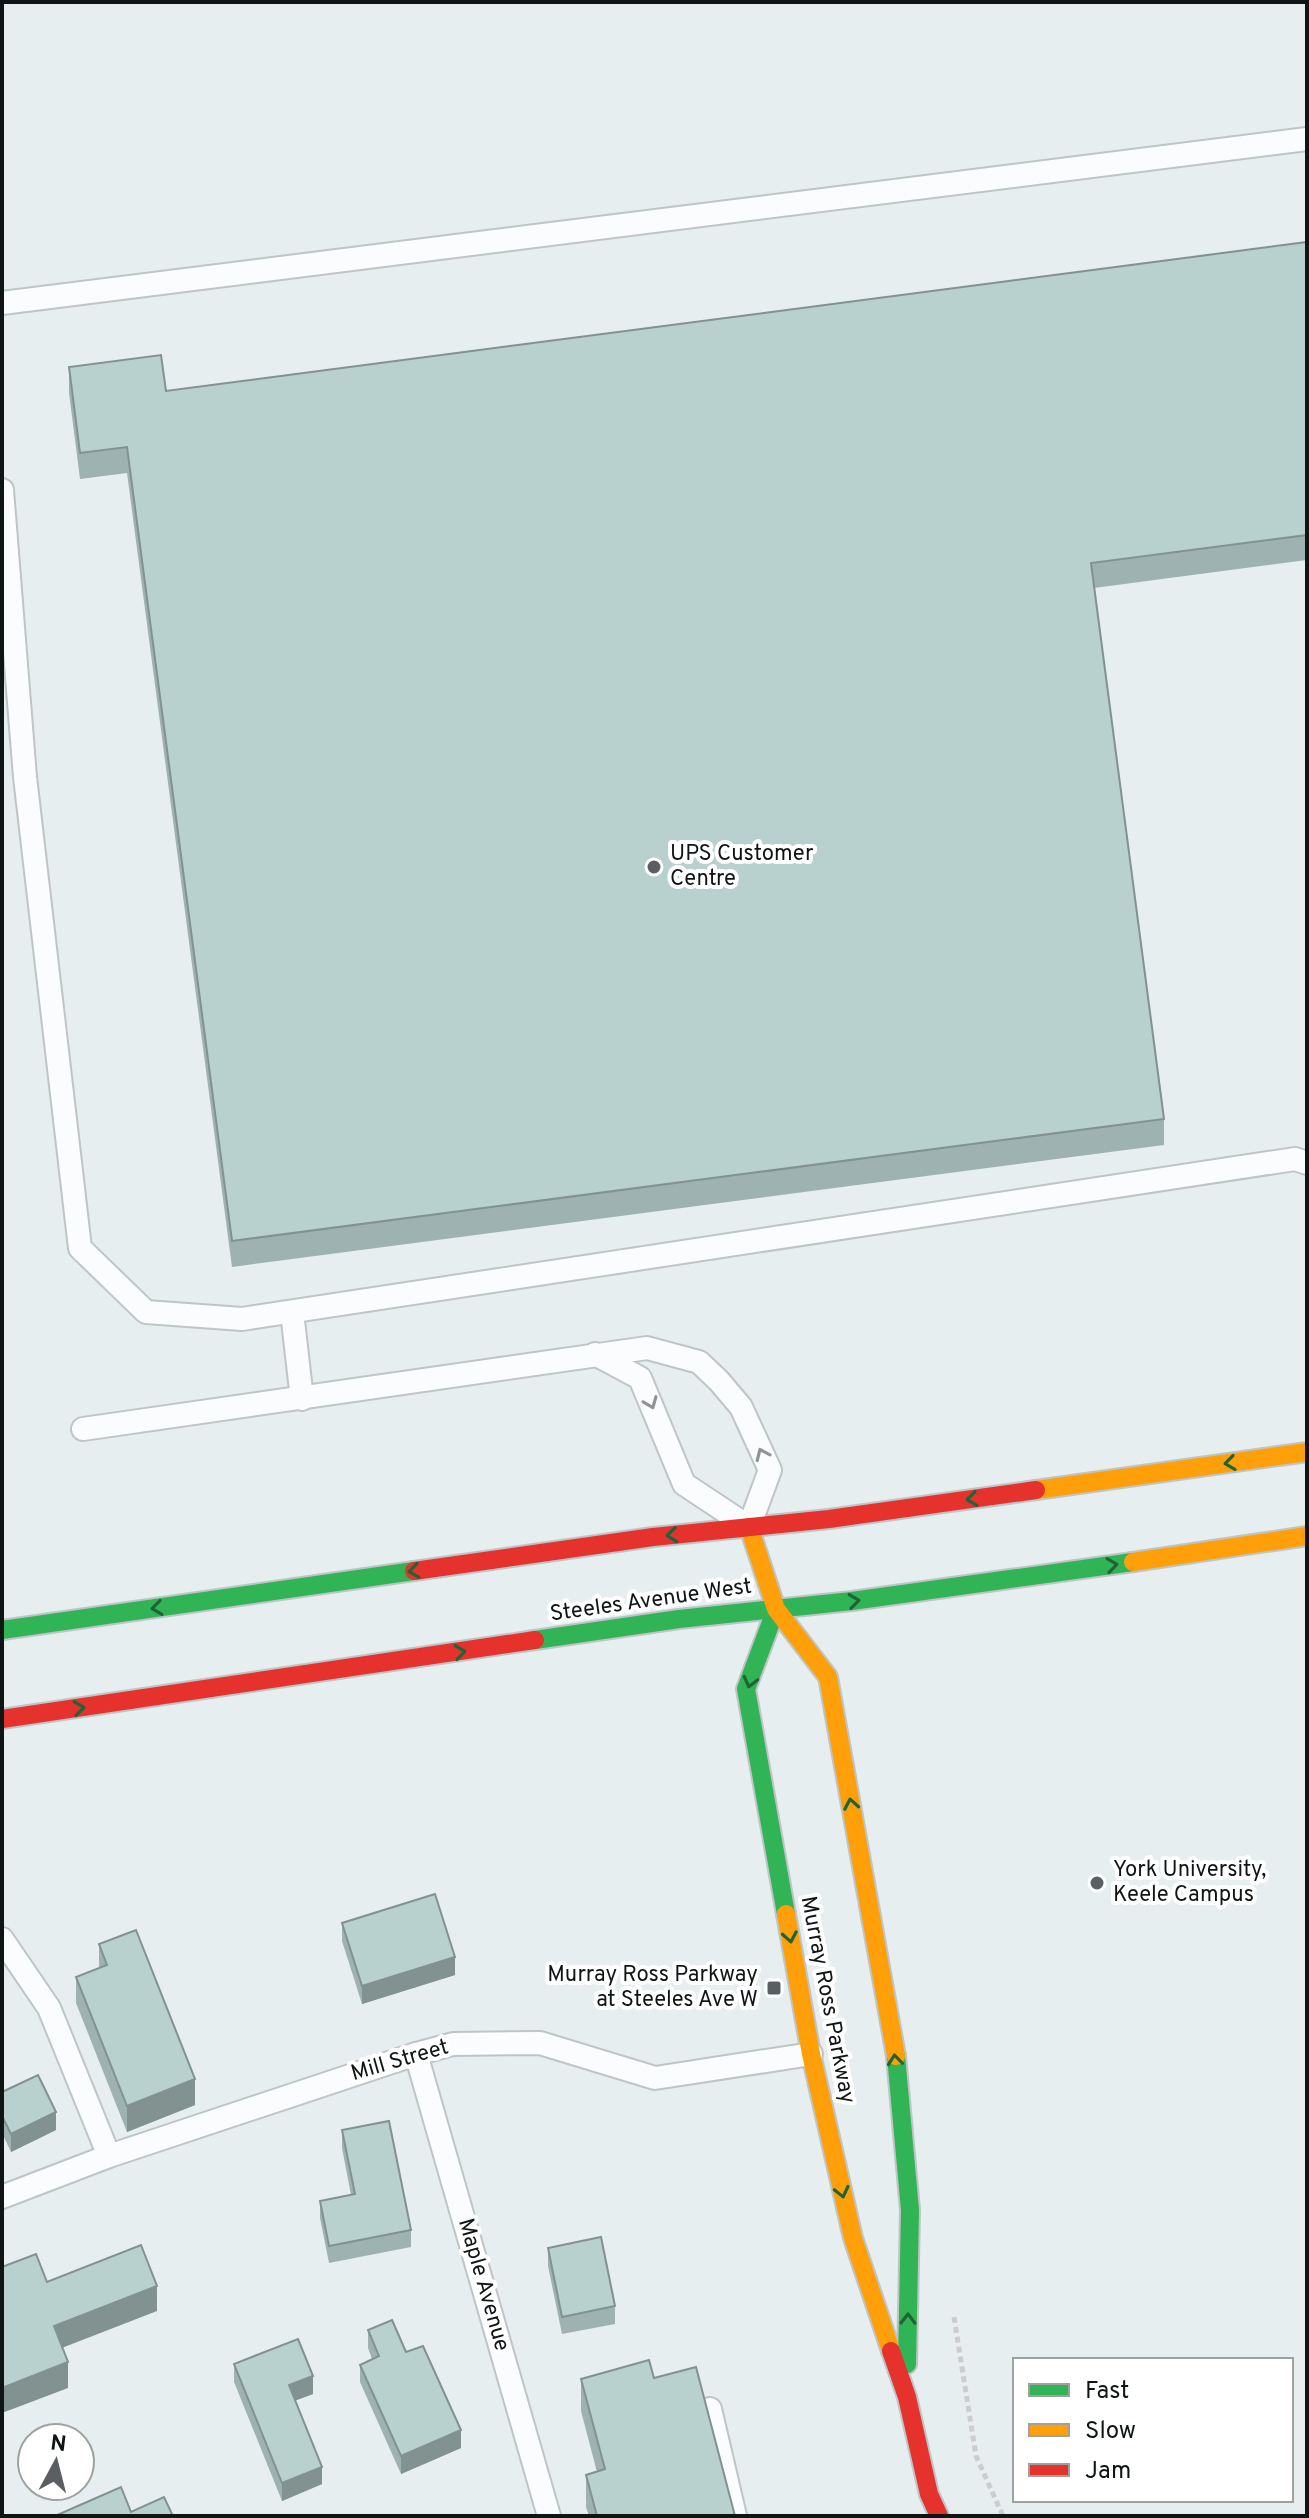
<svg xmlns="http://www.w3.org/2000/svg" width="1309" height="2518" font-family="Overpass,sans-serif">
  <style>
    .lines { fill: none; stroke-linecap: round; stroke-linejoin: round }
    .lane-casing { stroke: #bfc5c7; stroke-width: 26 }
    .fast-casing { stroke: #bfc5c7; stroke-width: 22 }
    .slow-casing { stroke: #bfc5c7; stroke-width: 22 }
    .jam-casing { stroke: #bfc5c7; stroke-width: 22 }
    .path { stroke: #cccece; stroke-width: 5; stroke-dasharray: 6 4; stroke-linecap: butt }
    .lane { stroke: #fbfcfd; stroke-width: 22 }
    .fast { stroke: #30b455; stroke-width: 18 }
    .slow { stroke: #ff9f0a; stroke-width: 18 }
    .jam { stroke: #e5322d; stroke-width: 18 }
    .wall { fill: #9eb3b1 }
    .shaded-wall { fill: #819290 }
    .building { fill: #b8d0ce; stroke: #819290; stroke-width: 2 }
    .oneway { stroke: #919495 }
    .oneway2 { stroke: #206435 }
    .poi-dot { fill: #5a6062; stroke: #fff; stroke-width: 3 }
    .labels { text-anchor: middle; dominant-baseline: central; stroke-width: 8; stroke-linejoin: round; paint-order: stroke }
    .poi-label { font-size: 22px; fill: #0f1415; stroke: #fff; text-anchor: start }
    .street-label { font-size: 22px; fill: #0f1415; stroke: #fff }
  </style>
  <rect width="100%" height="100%" fill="#e6eef0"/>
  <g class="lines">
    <g class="lane-casing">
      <g id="lane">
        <path d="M2,303L1307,139"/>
        <path d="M2,490L25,777L80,1248L146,1312L242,1319L1295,1159L1307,1163"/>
        <path d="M292,1312L302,1399"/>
        <path d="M83,1429L647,1348L699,1362L719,1381L741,1407L770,1470L749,1527L684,1484L640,1378L595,1354"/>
        <path d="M2,1939L49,2008L109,2156"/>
        <path d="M416,2054L549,2516"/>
        <path d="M2,2197L109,2156L416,2054L453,2044L540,2043L655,2078L811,2054"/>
        <path d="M710,2409L735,2516"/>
      </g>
    </g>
    <g class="fast-casing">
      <g id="fast">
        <path d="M776,1609L746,1689L786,1914"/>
        <path d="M2,1630L414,1571"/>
        <path d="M535,1640L679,1619L852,1601L1133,1562"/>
        <path d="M896,2056L910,2210L907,2364"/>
      </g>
    </g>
    <g class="slow-casing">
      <g id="slow">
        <path d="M1036,1490L1307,1452"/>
        <path d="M749,1527L776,1609L828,1677L896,2056"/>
        <path d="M1133,1562L1307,1536"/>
        <path d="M786,1914L811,2054L853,2238L891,2351"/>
      </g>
    </g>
    <g class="jam-casing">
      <g id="jam">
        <path d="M414,1571L653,1537L829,1519L1036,1490"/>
        <path d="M2,1719L535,1640"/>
        <path d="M891,2351L907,2397L929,2494L939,2516"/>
      </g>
    </g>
    <path class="path" d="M954,2317L976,2456L1003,2516"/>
    <use href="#lane" class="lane"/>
    <use href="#fast" class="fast"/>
    <use href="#slow" class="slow"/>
    <use href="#jam" class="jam"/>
  </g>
  <g class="wall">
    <path d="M1307,242V560L1094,588L1164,1119V1145L232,1267L127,473L80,479L69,393V367L166,391Z"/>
    <path d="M342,1923L455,1975L362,2004L342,1941Z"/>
    <path d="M99,1944L195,2105L127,2132L76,2003V1977L99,1968Z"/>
    <path d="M2,2092L56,2130L11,2152L2,2133Z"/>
    <path d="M342,2130L411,2230V2247L329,2263L320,2218V2201L351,2195L342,2148Z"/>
    <path d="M548,2248L615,2306V2324L562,2334L548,2266Z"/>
    <path d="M368,2330L406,2352L461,2448L401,2474L360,2382V2365L372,2359L368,2348Z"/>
    <path d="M234,2364L313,2394L295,2400L322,2484L282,2501L234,2382Z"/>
    <path d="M654,2378L735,2516H589L586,2507V2475L597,2472L581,2411V2379Z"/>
  </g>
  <g class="shaded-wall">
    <path d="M455,1957V1975L362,2004V1986Z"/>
    <path d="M195,2079V2105L127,2132V2106Z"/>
    <path d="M56,2112V2130L11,2152V2134Z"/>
    <path d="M157,2286V2311L54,2351V2326Z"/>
    <path d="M68,2362V2388L2,2413V2388Z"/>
    <path d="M313,2376V2394L289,2403V2385Z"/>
    <path d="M461,2430V2448L401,2474V2456Z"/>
    <path d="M322,2467V2484L282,2501V2483Z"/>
  </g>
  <g class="building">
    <path d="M1307,242V535L1091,563L1164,1119L232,1241L127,447L80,453L69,367L161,355L166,391Z"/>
    <path d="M435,1894L455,1957L362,1986L342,1923Z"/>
    <path d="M136,1930L195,2079L127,2106L76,1977L107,1965L99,1944Z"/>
    <path d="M38,2075L56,2112L11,2134L2,2116V2092Z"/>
    <path d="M389,2121L411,2230L329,2246L320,2201L355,2194L342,2130Z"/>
    <path d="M601,2237L615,2306L562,2317L548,2248Z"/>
    <path d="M141,2245L157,2286L54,2326L68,2362L2,2388V2267L36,2254L47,2282Z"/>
    <path d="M392,2320L406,2352L423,2346L461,2430L401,2456L360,2365L379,2356L368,2330Z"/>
    <path d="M298,2339L313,2376L289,2385L322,2467L282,2483L234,2364Z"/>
    <path d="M649,2360L654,2378L696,2367L735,2516H597L586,2475L605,2469L581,2379Z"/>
    <path d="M121,2487L131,2512L164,2497L173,2516H55Z"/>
  </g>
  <defs><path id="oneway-chevron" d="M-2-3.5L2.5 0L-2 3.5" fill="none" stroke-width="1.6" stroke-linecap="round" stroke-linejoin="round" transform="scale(2)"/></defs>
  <g class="oneway">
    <use href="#oneway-chevron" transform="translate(651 1403) rotate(68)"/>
    <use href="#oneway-chevron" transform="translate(762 1454) rotate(-114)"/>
  </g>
  <g class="oneway2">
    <use href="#oneway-chevron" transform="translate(1230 1463) rotate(172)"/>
    <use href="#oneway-chevron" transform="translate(972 1499) rotate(172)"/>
    <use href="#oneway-chevron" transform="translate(672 1535) rotate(174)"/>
    <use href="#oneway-chevron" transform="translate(1112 1565) rotate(-8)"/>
    <use href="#oneway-chevron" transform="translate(414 1571) rotate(172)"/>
    <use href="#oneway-chevron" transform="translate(854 1601) rotate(-7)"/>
    <use href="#oneway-chevron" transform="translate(157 1608) rotate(172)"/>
    <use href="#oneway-chevron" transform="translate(460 1652) rotate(-8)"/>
    <use href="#oneway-chevron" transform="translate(750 1682) rotate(104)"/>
    <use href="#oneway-chevron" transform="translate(79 1708) rotate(-8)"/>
    <use href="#oneway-chevron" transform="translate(851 1804) rotate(-100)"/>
    <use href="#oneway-chevron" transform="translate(790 1937) rotate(80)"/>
    <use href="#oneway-chevron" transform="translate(895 2060) rotate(-96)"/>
    <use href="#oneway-chevron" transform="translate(842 2192) rotate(77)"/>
    <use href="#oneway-chevron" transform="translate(908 2319) rotate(-89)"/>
  </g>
  <g class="poi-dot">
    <circle cx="654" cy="867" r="8"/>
    <circle cx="1097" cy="1883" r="8"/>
    <rect x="766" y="1980" width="16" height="16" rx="4"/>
  </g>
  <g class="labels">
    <g class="poi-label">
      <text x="670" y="854">UPS Customer<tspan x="670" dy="25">Centre</tspan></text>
      <text x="1113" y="1870">York University,<tspan x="1113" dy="25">Keele Campus</tspan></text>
      <text x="758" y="1975" text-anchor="end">Murray Ross Parkway<tspan x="758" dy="25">at Steeles Ave W</tspan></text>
    </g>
    <g class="street-label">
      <text transform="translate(651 1601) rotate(-8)">Steeles Avenue West</text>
      <text transform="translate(827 2000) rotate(79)">Murray Ross Parkway</text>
      <text transform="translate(400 2061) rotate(-16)">Mill Street</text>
      <text transform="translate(483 2285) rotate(74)">Maple Avenue</text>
    </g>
  </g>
  <rect width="1309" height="2518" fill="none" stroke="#0f1415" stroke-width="8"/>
  <rect x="1013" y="2358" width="280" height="144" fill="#ffffff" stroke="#9fa1a1" stroke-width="2"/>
  <rect x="1029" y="2384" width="40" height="12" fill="#30b455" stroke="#9fa1a1" stroke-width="2"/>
  <text x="1085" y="2398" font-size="24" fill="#0f1415">Fast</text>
  <rect x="1029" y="2424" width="40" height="12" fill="#ff9f0a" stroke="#9fa1a1" stroke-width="2"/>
  <text x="1085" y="2438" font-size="24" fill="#0f1415">Slow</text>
  <rect x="1029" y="2464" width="40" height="12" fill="#e5322d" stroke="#9fa1a1" stroke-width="2"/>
  <text x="1085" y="2478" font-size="24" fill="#0f1415">Jam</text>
  <g transform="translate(56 2462) rotate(7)"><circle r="38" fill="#ffffff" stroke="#9fa1a1" stroke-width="2"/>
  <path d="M0-6L14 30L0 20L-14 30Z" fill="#5a6062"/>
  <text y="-12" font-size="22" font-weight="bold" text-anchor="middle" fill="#0f1415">N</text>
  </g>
</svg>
